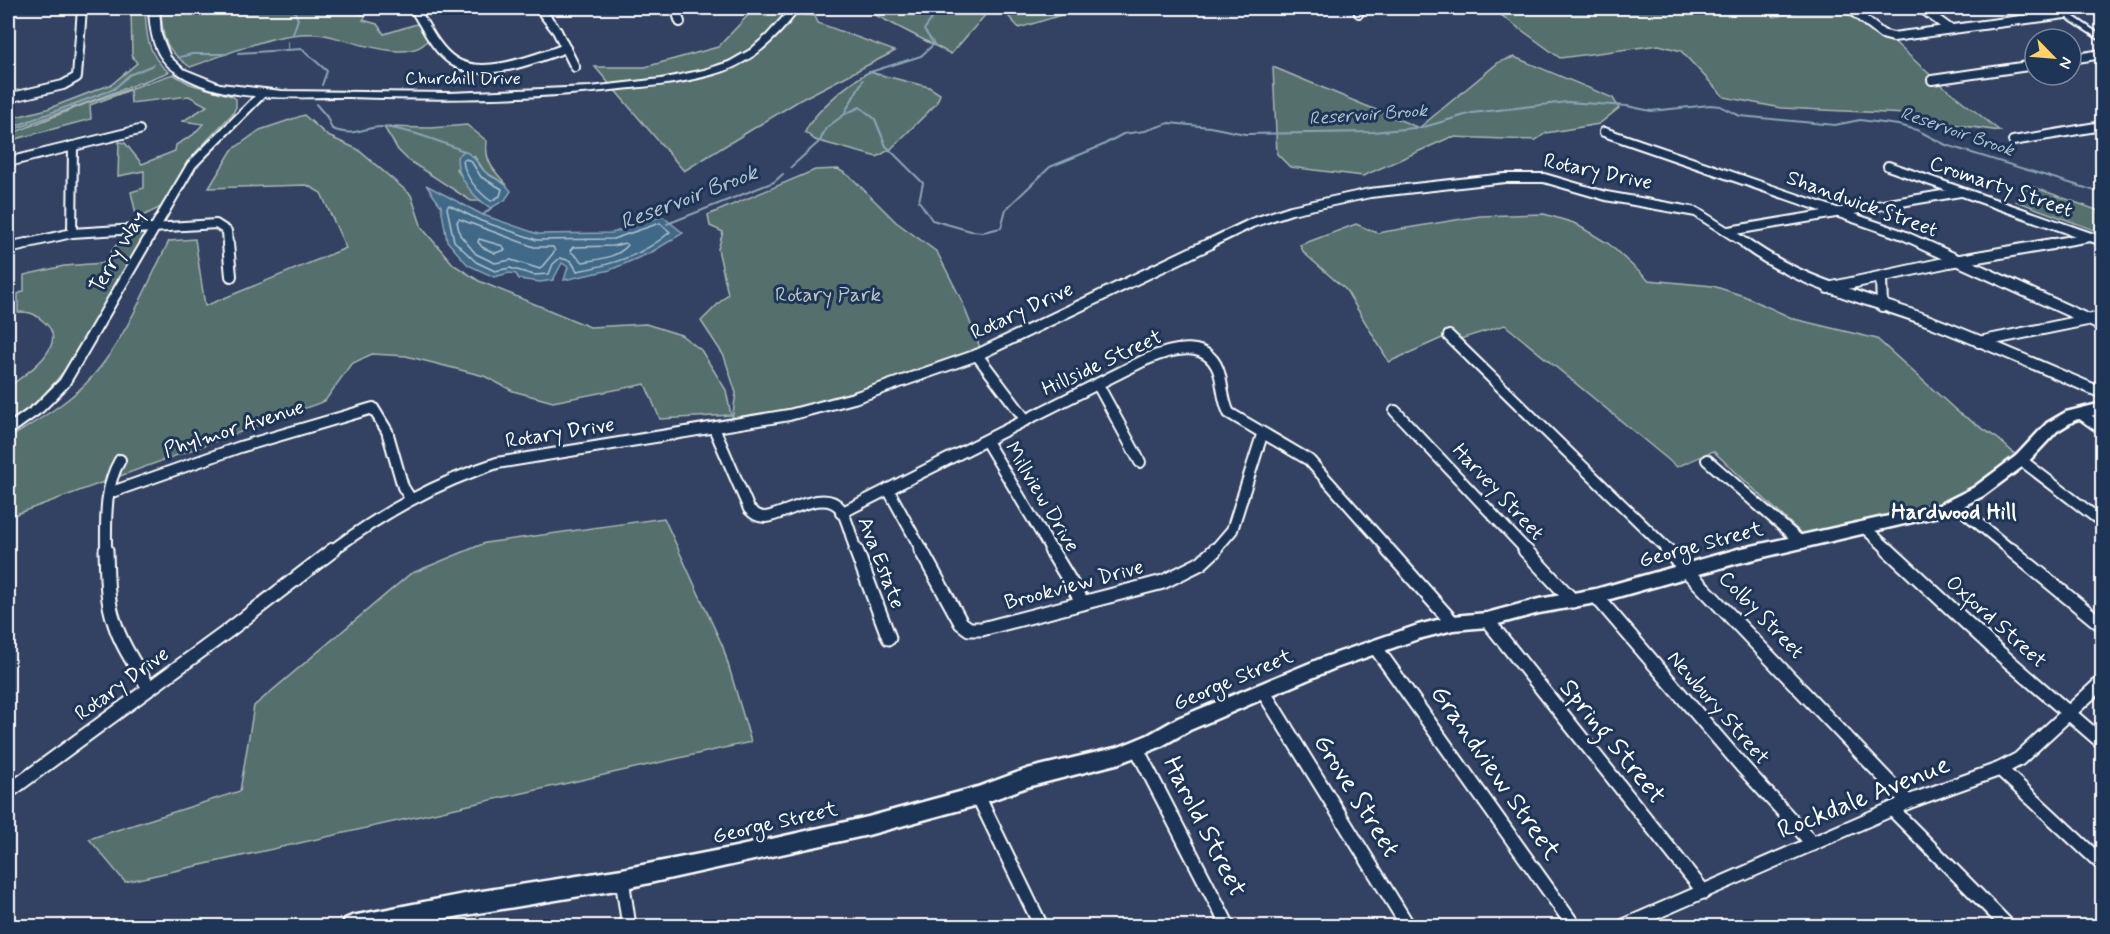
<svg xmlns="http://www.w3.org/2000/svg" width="2110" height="934" font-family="Mynerve,sans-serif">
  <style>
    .green { fill: #546f6c; stroke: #aab7b6; stroke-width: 1.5 }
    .water { fill: #3f6987; stroke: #8ca5b7; stroke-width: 1.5 }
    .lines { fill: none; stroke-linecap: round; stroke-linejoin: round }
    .shore { stroke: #b2c3cf; stroke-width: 1.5 }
    .stream { stroke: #8ca5b7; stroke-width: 2 }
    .minor-far2-casing { stroke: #fff; stroke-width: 12 }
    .minor-far1-casing { stroke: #fff; stroke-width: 14 }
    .minor-casing { stroke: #fff; stroke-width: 17 }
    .tertiary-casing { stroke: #fff; stroke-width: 4 }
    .secondary-casing { stroke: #fff; stroke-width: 4 }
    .primary-casing { stroke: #fff; stroke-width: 5 }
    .minor-far2 { stroke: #1d3557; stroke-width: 8 }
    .minor-far1 { stroke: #1d3557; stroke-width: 10 }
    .minor { stroke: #1d3557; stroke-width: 13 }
    .tertiary { fill: #1d3557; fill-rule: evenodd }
    .secondary { fill: #1d3557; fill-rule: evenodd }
    .primary { fill: #1d3557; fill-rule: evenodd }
    .labels { text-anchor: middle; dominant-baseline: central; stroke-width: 6; stroke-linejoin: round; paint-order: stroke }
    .far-street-label { font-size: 18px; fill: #fff; stroke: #1d3557 }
    .far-water-label { font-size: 18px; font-style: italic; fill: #b2c3cf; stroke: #1d3557 }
    .street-label { font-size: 21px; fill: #fff; stroke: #1d3557 }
    .park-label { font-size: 21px; fill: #bbc5c4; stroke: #1d3557 }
    .water-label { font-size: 22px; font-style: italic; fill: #b2c3cf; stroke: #1d3557 }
    .neighbourhood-label { font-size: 22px; font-weight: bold; fill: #fff; stroke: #1d3557 }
    .near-street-label { font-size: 26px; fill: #fff; stroke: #1d3557 }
  </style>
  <rect width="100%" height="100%" fill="#334262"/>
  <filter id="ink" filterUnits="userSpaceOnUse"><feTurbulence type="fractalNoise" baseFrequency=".0167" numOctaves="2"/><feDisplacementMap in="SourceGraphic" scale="12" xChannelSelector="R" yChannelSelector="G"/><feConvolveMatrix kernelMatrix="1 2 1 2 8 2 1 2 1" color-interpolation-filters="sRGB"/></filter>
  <g filter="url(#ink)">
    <g class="green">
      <path d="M131,8H145C146,33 147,56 169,72L8,132V119L47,109L112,84L137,63L132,56Z"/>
      <path d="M161,8H356L355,12L366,16L363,20L377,24L384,34L420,23L429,37C416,68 345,38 324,35C283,28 229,54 190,67C164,49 162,38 161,8Z"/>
      <path d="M862,8H974L988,12L951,54Z"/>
      <path d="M1001,8H1072L1075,11L1019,28Z"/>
      <path d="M1549,8H1762L1774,17L1812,8H1852L1888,36L1938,82L2000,131L1944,123L1907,114L1781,108L1724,97L1681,51L1659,45L1560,58L1501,15Z"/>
      <path d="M754,9L815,16L818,23L895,51L800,100L684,171L595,67H645L718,47Z"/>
      <path d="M1514,57L1613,98L1619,108L1599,124L1546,133L1536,140L1451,137L1363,176L1290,167L1277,154L1273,67L1419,128L1499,62Z"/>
      <path d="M869,72L929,87L940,94L936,104L891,149L877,157L815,140L805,132C814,112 848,83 869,72Z"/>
      <path d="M173,74L190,84L232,96L236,99V107L233,113L196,152L163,206L137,219L131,192L144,188V171L118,176L119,142L125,143L142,164L175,151L176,145L193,135L203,124L183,121L207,106L189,96L131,103L130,90L90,105L91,119L8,141V135L85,104Z"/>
      <path d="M304,115L328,136L357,149L411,195L422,228L454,265L479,281L590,327L646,324L681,335L701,350L726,390L731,415L660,419L645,384L553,402L513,391L484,376L406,356L372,354L351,364L325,401L8,517V439C36,421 69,403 92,377C126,339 146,286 169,241L195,239L205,306L346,248L321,193L307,185L209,188L232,150L260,130Z"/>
      <path d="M467,125L487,141C484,161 494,171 507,185L485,172L474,156L456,169L480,201H471L408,160L398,150L384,127L431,128Z"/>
      <path d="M838,169L852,178L896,222L937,252L961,299L983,355L731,426L736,393L724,356L701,321L728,294L718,249L723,232L710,226L708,215L815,170Z"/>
      <path d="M2025,184L2102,212V233L2016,201Z"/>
      <path d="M1544,214L1574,223L1609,244L1648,280L1713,286L1744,296L1794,319L1877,339L1959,413L1997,438L2016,455L1967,493L1951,501L1868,522L1803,535L1713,451L1677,467L1505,325L1457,340L1451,334L1389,362L1346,290L1304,253L1300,245L1356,224L1377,233L1480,216Z"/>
      <path d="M130,233H142L145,237L64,371L43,396L8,424V387C25,375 73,344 43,321C34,313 30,312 18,312V294L24,291V275L64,266L103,263L117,244L126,243Z"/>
      <path d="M664,518L723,647L751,742L125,882L89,839L240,791L254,706L410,574L485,543Z"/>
    </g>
    <g class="water">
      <path d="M464,151C475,156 476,162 484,171C492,179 504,180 511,191L505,200L491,208C474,198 456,177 457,157Z"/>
      <path d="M426,185L483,215L538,234L612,233L662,216L683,233L652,252L610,270L564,280L568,267L562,263L553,280L540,282L519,279L516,274L509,273L494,277L468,265L447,241L441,206Z"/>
    </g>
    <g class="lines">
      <g class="shore">
        <path d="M466,159L471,161L481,177L502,189L500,196L491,201C478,192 465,177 463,161Z"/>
        <path d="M449,205L481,221L537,240L613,239L660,223L670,232C644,255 611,265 577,271L571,261L560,258L553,264L549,274L534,275L510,268L495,271L476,262L454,241L447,208Z"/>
        <path d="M459,219L534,247H553L555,251L540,269L511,260L495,263L476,254L460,235L457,222Z"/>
        <path d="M479,239L503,246L505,250L495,253L482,247L478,242Z"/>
        <path d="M625,243L628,245C617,258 599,259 583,262L570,251L573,247L613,246Z"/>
      </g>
      <g class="stream">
        <path d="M293,8L298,19L293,34"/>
        <path d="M288,42V50"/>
        <path d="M238,53L302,49L327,71L322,85"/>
        <path d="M180,57L192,54H227"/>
        <path d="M867,73L921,56L934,44L924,30L939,8"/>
        <path d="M316,104L327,117L332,129C357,138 361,127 382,127C403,128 444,143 464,151"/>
        <path d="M845,112L863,80"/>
        <path d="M8,129L114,89L129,75L153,65"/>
        <path d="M791,167L820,141L826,128L845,114L860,107L875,119L886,146L923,183L919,201L932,220L971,231L983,232L1001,228L1006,209L1050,167L1101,146L1123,134L1145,131L1169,123L1210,127L1245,134L1373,132L1424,127L1472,113L1567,102L1627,106L1651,111L1710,105L1720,106L1740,116L1835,125L1860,120L1898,125L1917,130L1946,145L2102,193"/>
        <path d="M483,215L491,208"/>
        <path d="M667,224L774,182L783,174"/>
      </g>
      <g class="minor-far2-casing">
        <g id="minor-far2">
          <path d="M414,8C425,25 435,49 453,61C482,81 536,58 566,48"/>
          <path d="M539,8L557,31L575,67"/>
          <path d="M675,8L680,22"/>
          <path d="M1358,8L1359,13"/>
          <path d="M1849,8L1882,34L1893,37L2065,14"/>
          <path d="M1921,8L1950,29"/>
          <path d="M2071,59L2102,54"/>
          <path d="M1932,80L2035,65"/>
          <path d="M8,98L63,85L77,77L82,8"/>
          <path d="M1604,132L1903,235L1925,245"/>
          <path d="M2013,141L2102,126"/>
          <path d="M8,162L139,130"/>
          <path d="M1888,166L2102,241"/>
          <path d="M1729,231L1960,192"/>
          <path d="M72,233L73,146"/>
          <path d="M20,245L72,233L216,224L227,231L228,245"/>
          <path d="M1206,245L1252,223L1291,210L1370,193L1505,178H1544L1606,196L1696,212L1748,245"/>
          <path d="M2044,245L2090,237"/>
        </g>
      </g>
      <g class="minor-far1-casing">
        <g id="minor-far1">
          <path d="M228,244L231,276"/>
          <path d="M1746,244C1802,285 1868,298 1932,322C1989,344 2045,369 2102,393"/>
          <path d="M1922,244L2102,326"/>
          <path d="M8,248L26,244"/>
          <path d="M1881,278L1882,306"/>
          <path d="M1828,288L1949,262L2052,244"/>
          <path d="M1449,336L1669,551"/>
          <path d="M1979,342L2102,317"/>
          <path d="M977,355L1026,420"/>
          <path d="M1098,385L1140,462"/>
          <path d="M1395,411L1527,551"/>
          <path d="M2081,414L2102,429"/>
          <path d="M714,428L749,509C754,514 758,517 765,517C783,516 824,487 840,508C847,517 852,540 856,551"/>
          <path d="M986,441L1052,551"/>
          <path d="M1707,460L1802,543"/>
          <path d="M2021,460L2102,522"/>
          <path d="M888,489L922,551"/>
          <path d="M109,493L240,447L373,408L387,431L403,487L410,498"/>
          <path d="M1956,505L2012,551"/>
          <path d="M841,513L1145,360C1172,348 1211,338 1220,376C1223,389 1223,401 1229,413L1309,460L1390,551"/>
          <path d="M1866,529L1890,551"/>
          <path d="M106,551C106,521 104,487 120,460"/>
          <path d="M331,551C383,513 435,483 497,463L789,415L854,398L977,355L1209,244"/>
          <path d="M1214,551L1232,530L1262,435"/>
        </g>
      </g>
      <g class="minor-casing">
        <g id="minor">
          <path d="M106,550C107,573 106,598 114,621C121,645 136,666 149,688"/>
          <path d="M856,550L889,638"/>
          <path d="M921,550L961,623L969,629H982L1163,582L1201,563L1215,550"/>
          <path d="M1051,550L1083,603"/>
          <path d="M1388,550L1453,623"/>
          <path d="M1525,550L1573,601"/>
          <path d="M1667,550L1908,802"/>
          <path d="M1888,550L1997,651L2102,742"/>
          <path d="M2011,550L2102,625"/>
          <path d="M1596,596L1741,765L1813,844"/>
          <path d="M1487,620L1704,892"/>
          <path d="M1376,648L1574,926"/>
          <path d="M1263,691L1408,926"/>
          <path d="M1137,749L1228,926"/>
          <path d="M2000,769L2102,864"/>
          <path d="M8,792L228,631L333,550"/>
          <path d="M978,796L1041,926"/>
          <path d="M1892,809L2008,926"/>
          <path d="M622,879L629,926"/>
          <path d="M1624,926L1908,802L2000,769L2019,759L2102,682"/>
        </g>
      </g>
      <g class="tertiary-casing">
        <g id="tertiary">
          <path d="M2052,8H2061L2102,36V41Z"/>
          <path d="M264,89L267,90V94L195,167L68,386L43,411L12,433L8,434V424L35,405L60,380L188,163L261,90Z"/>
        </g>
      </g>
      <g class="secondary-casing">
        <path id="secondary" d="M149,8H159L161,35L170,57L183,69L220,84L282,91L450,93L590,87L661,79L704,70L729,62L750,50L767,35L791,8H800C779,36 757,59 724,71C691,82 655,86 621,89C530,100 440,100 349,97C293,96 225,105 176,72C154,58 150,33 149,8Z"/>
      </g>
      <g class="primary-casing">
        <path id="primary" d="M2102,403V413L2075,420L2057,431L2026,464L1983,496L1947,514L1738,563L1596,603L1539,613L1487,627L1453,630L1418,639L1333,669L1190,730L1160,747L1120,763L1027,787L978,805L868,835L622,889L400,926H342L345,919L352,916L470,893L622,869L736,847L868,817L978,787L1027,769L1119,747L1148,735L1178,718L1322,658L1418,625L1453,616L1487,613L1539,599L1596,589L1738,549L1939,505L1973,488L2016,456L2047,423L2066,412Z"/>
      </g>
      <use href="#minor-far2" class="minor-far2"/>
      <use href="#minor-far1" class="minor-far1"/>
      <use href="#minor" class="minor"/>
      <use href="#tertiary" class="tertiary"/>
      <use href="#secondary" class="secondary"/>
      <use href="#primary" class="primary"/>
    </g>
  </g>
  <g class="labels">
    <g class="far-street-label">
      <text x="463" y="79">Churchill Drive</text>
    </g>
    <g class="far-water-label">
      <text transform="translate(1368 115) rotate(-4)">Reservoir Brook</text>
      <text transform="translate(1957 132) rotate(19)">Reservoir Brook</text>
    </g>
    <g class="street-label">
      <text transform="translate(1598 172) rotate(12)">Rotary Drive</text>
      <text transform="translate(2001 187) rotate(19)">Cromarty Street</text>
      <text transform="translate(1862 204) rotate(20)">Shandwick Street</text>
      <text transform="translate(118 252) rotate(-60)">Terry Way</text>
      <text transform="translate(1022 311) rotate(-25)">Rotary Drive</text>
      <text transform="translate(1102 363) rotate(-25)">Hillside Street</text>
      <text transform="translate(234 429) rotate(-18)">Phylmor Avenue</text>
      <text transform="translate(560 433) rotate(-9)">Rotary Drive</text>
      <text transform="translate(1498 492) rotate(47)">Harvey Street</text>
      <text transform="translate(1042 497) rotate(59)">Millview Drive</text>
      <text transform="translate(1701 545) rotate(-15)">George Street</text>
      <text transform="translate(881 563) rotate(69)">Ava Estate</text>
      <text transform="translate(1074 585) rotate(-15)">Brookview Drive</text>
      <text transform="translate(1761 615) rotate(46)">Colby Street</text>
      <text transform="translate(1996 622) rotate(42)">Oxford Street</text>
      <text transform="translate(1233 680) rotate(-23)">George Street</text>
      <text transform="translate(122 684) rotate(-36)">Rotary Drive</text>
      <text transform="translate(1718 708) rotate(49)">Newbury Street</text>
      <text transform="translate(775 823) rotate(-13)">George Street</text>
    </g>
    <g class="park-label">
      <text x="828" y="295">Rotary Park</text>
    </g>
    <g class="water-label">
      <text transform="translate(689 198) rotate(-21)">Reservoir Brook</text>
    </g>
    <g class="neighbourhood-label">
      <text x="1954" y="513">Hardwood Hill</text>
    </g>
    <g class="near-street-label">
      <text transform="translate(1612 742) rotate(51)">Spring Street</text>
      <text transform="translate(1495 773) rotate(55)">Grandview Street</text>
      <text transform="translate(1356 796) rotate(58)">Grove Street</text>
      <text transform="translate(1864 798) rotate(-22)">Rockdale Avenue</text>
      <text transform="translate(1204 827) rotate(63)">Harold Street</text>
    </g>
  </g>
  <rect width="2110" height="934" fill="none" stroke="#1d3557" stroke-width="30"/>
  <rect x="15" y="15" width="2080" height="904" fill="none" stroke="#fff" stroke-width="2" filter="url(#ink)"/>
  <g transform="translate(2053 57) rotate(115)"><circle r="28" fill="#1d3557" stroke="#77869a" stroke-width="1.5"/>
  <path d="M0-4.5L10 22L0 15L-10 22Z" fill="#ffd166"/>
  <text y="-9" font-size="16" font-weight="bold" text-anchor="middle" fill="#ffffff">N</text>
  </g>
</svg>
